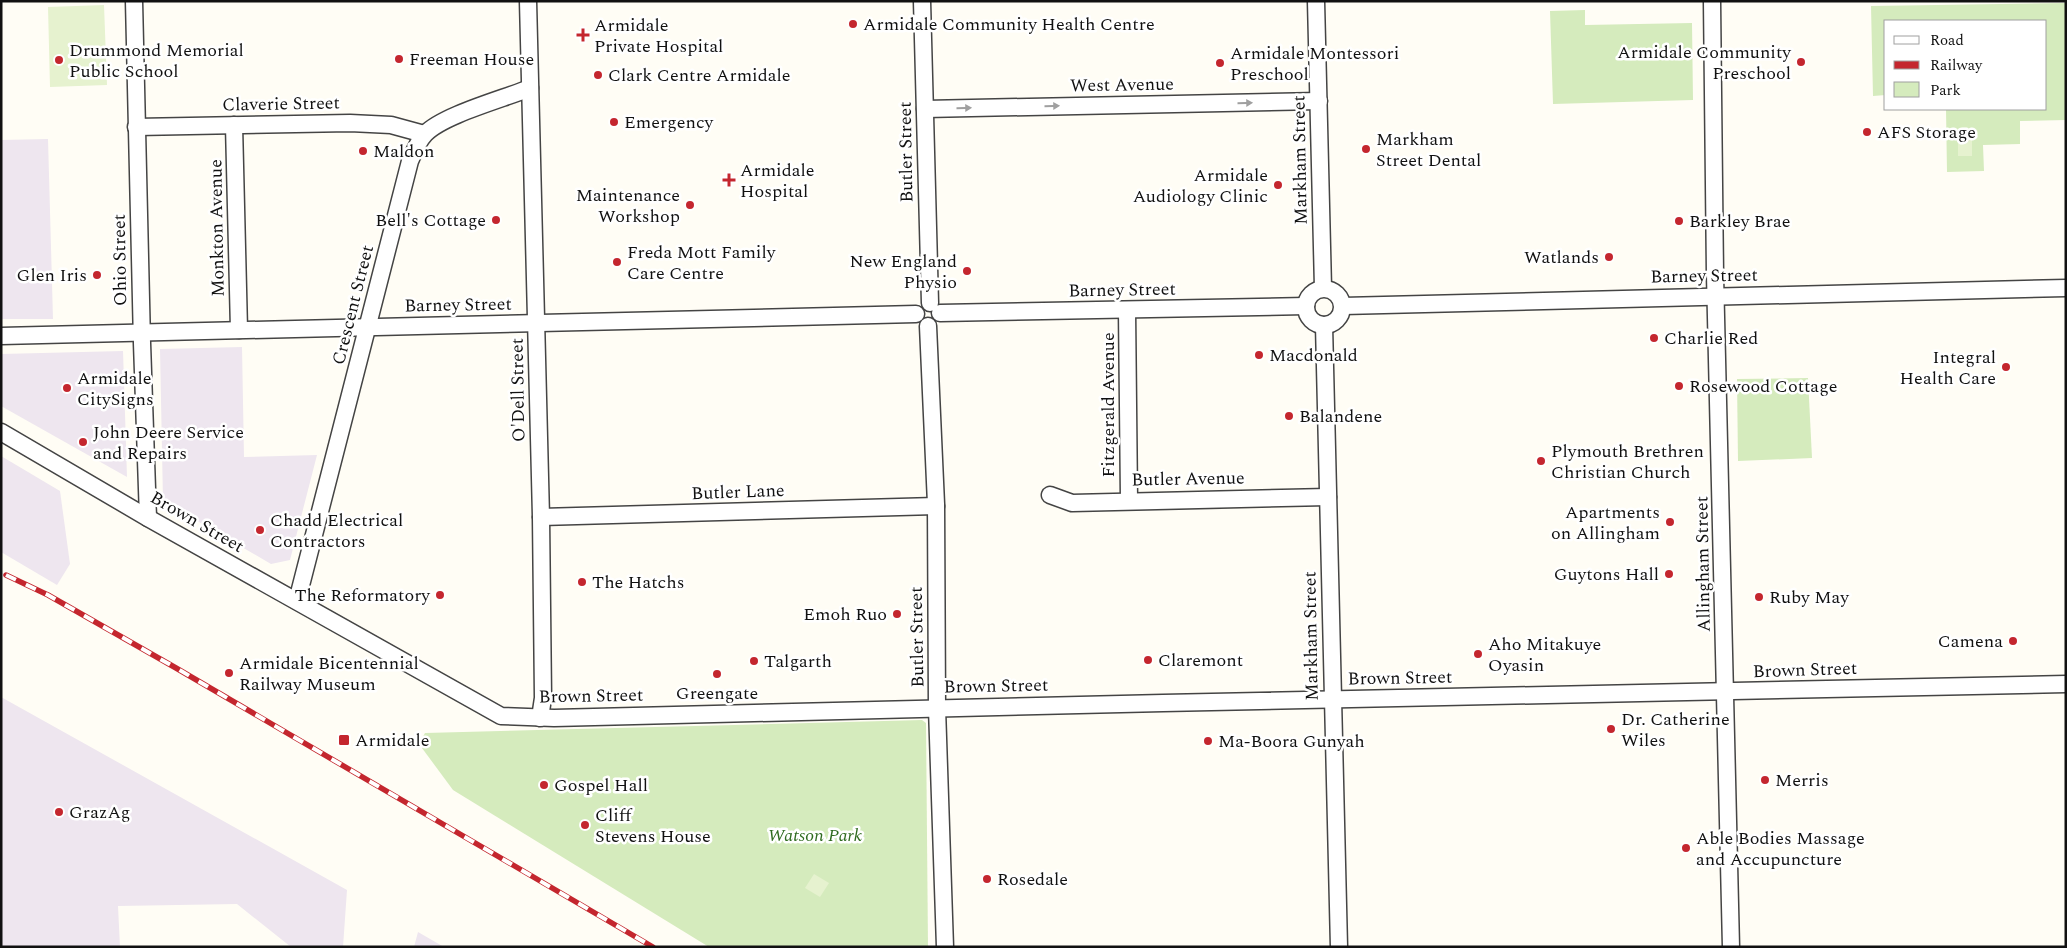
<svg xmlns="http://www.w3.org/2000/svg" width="2067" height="948" font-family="Spectral,serif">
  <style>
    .industrial { fill: #eee6ef }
    .green { fill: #d5ebbd }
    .pitch { fill: #e6f2cf }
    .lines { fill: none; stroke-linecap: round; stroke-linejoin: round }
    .minor-casing { stroke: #444; stroke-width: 19 }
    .minor { stroke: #fff; stroke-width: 16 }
    .rail-casing { stroke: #c4262e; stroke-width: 5.5 }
    .rail { stroke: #fff; stroke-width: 4; stroke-dasharray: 11; stroke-linecap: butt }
    .oneway { fill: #a0a0a0 }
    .poi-dot { fill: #c4262e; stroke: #fff; stroke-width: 2 }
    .labels { text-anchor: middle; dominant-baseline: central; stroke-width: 5; stroke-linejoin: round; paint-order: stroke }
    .poi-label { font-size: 18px; fill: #111; stroke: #fff; text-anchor: start }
    .street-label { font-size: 18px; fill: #111; stroke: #fff }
    .park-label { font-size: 18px; font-style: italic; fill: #2f6b1f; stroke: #fff }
  </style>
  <rect width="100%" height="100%" fill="#fffdf5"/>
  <g class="industrial">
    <path d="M48,139L53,319H1V140Z"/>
    <path d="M242,347L244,457L317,455L290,560L271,564L163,501L160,349Z"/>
    <path d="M123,351L127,477L1,406V354Z"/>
    <path d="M1,456L60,491L70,564L57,585L1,552Z"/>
    <path d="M1,697L347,890L343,947H291L237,904L118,906L120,947H1Z"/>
    <path d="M418,932L444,947H414Z"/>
  </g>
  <g class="green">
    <path d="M2066,3V120L2020,121V144L1983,145L1984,171L1947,172L1946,109H2046V21H1886V95L1873,96L1871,6Z"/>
    <path d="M1585,10V25L1692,23L1693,100L1553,104L1550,11Z"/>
    <path d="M1808,378L1812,458L1738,461L1737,379Z"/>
    <path d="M922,720L926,723L928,947H709L453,790L419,744L425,733Z"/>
  </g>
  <g class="pitch">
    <path d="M104,5L107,85L50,87L48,7Z"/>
    <rect x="1958" y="131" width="14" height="25"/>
    <path d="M814,874L829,883L820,897L805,888Z"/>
  </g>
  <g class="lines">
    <g class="minor-casing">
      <g id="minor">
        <path d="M134,1L142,343L148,518"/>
        <path d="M528,1L541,517L543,698L540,718"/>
        <path d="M922,1L930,303"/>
        <path d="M1316,1L1323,288"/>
        <path d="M1712,1L1715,275L1731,947"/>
        <path d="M925,109L1319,101"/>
        <path d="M234,125L239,330"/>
        <path d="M136,127L350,123L391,125L424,134"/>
        <circle cx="1324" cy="307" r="18"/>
        <path d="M1343,306L2066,288"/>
        <path d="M1127,310L1129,500"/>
        <path d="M940,313L1306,306"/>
        <path d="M1324,325L1339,947"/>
        <path d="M928,326L936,504L937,708L945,947"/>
        <path d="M1,336L916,314"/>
        <path d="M1,432L148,518L501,716L554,718L1163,703L2066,684"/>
        <path d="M1050,495L1072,503L1328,497"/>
        <path d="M541,517L936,506"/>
        <path d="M297,601L410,161C414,152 418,141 425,134C443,115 503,99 530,88"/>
      </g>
    </g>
    <use href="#minor" class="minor"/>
    <g class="rail-casing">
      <path id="rail" d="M6,575L48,595L176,668L653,947"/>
    </g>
    <use href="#rail" class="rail"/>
  </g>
  <defs><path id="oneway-solid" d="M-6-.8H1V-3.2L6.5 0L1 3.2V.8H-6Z" transform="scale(1.25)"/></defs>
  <g class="oneway">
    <use href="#oneway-solid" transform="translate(1245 103) rotate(-1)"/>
    <use href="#oneway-solid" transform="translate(1052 106) rotate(-1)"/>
    <use href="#oneway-solid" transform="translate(964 108) rotate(-1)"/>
  </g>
  <g class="poi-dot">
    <circle cx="853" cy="24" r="5"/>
    <path d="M580.5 27.5h5v5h5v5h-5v5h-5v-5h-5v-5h5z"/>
    <circle cx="399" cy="59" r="5"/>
    <circle cx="59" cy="60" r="5"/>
    <circle cx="1801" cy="62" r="5"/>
    <circle cx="1220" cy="63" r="5"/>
    <circle cx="598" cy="75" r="5"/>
    <circle cx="614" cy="122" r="5"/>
    <circle cx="1867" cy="132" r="5"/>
    <circle cx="1366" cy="149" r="5"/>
    <circle cx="363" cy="151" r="5"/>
    <path d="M726.5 172.5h5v5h5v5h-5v5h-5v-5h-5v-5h5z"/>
    <circle cx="1278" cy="185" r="5"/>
    <circle cx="690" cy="205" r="5"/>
    <circle cx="496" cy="220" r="5"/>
    <circle cx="1679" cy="221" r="5"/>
    <circle cx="1609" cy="257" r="5"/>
    <circle cx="617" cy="262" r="5"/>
    <circle cx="967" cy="271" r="5"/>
    <circle cx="97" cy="275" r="5"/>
    <circle cx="1654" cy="338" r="5"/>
    <circle cx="1259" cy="355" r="5"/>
    <circle cx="2006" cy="367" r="5"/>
    <circle cx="1679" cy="386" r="5"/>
    <circle cx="67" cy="388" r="5"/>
    <circle cx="1289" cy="416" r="5"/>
    <circle cx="83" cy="442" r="5"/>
    <circle cx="1541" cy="461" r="5"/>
    <circle cx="1670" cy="522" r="5"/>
    <circle cx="260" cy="530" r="5"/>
    <circle cx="1669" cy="574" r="5"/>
    <circle cx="582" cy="582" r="5"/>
    <circle cx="440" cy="595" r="5"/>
    <circle cx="1759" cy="597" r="5"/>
    <circle cx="897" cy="614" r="5"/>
    <circle cx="2013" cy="641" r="5"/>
    <circle cx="1478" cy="654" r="5"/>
    <circle cx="1148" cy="660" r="5"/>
    <circle cx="754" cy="661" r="5"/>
    <circle cx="229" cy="673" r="5"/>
    <circle cx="717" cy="674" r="5"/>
    <circle cx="1611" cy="729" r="5"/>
    <rect x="338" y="734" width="12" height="12" rx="2.5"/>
    <circle cx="1208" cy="741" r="5"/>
    <circle cx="1765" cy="780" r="5"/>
    <circle cx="544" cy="785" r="5"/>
    <circle cx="59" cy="812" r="5"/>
    <circle cx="585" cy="825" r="5"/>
    <circle cx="1686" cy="848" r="5"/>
    <circle cx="987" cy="879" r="5"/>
  </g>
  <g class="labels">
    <g class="poi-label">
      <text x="863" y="24">Armidale Community Health Centre</text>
      <text x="594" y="25">Armidale<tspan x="594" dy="21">Private Hospital</tspan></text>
      <text x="69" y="50">Drummond Memorial<tspan x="69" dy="21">Public School</tspan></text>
      <text x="1791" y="52" text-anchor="end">Armidale Community<tspan x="1791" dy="21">Preschool</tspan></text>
      <text x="1230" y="53">Armidale Montessori<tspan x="1230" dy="21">Preschool</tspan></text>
      <text x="409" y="59">Freeman House</text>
      <text x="608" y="75">Clark Centre Armidale</text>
      <text x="624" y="122">Emergency</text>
      <text x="1877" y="132">AFS Storage</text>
      <text x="1376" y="139">Markham<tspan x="1376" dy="21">Street Dental</tspan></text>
      <text x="373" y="151">Maldon</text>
      <text x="740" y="170">Armidale<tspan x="740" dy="21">Hospital</tspan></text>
      <text x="1268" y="175" text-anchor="end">Armidale<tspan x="1268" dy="21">Audiology Clinic</tspan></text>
      <text x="680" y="195" text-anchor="end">Maintenance<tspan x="680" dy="21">Workshop</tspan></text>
      <text x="486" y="220" text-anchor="end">Bell's Cottage</text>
      <text x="1689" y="221">Barkley Brae</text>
      <text x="627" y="252">Freda Mott Family<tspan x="627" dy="21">Care Centre</tspan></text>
      <text x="1599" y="257" text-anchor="end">Watlands</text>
      <text x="957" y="261" text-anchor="end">New England<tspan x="957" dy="21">Physio</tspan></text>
      <text x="87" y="275" text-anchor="end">Glen Iris</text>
      <text x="1664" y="338">Charlie Red</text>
      <text x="1269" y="355">Macdonald</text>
      <text x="1996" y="357" text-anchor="end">Integral<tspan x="1996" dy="21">Health Care</tspan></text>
      <text x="77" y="378">Armidale<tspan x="77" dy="21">CitySigns</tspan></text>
      <text x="1689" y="386">Rosewood Cottage</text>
      <text x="1299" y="416">Balandene</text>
      <text x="93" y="432">John Deere Service<tspan x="93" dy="21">and Repairs</tspan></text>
      <text x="1551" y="451">Plymouth Brethren<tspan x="1551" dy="21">Christian Church</tspan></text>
      <text x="1660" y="512" text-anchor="end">Apartments<tspan x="1660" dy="21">on Allingham</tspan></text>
      <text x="270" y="520">Chadd Electrical<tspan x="270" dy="21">Contractors</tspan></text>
      <text x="1659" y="574" text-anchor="end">Guytons Hall</text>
      <text x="592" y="582">The Hatchs</text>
      <text x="430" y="595" text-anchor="end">The Reformatory</text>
      <text x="1769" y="597">Ruby May</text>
      <text x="887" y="614" text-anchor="end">Emoh Ruo</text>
      <text x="2003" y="641" text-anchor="end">Camena</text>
      <text x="1488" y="644">Aho Mitakuye<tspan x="1488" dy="21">Oyasin</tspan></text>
      <text x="1158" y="660">Claremont</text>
      <text x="764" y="661">Talgarth</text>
      <text x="239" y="663">Armidale Bicentennial<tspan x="239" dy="21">Railway Museum</tspan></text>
      <text x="717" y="693" text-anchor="middle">Greengate</text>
      <text x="1621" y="719">Dr. Catherine<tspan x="1621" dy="21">Wiles</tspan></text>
      <text x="355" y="740">Armidale</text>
      <text x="1218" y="741">Ma-Boora Gunyah</text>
      <text x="1775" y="780">Merris</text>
      <text x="554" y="785">Gospel Hall</text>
      <text x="69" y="812">GrazAg</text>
      <text x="595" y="815">Cliff<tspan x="595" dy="21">Stevens House</tspan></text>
      <text x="1696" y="838">Able Bodies Massage<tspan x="1696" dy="21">and Accupuncture</tspan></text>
      <text x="997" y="879">Rosedale</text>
    </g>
    <g class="street-label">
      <text transform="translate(1122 85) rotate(-1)">West Avenue</text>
      <text transform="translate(281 104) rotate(-1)">Claverie Street</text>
      <text transform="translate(906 152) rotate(-91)">Butler Street</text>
      <text transform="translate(1300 160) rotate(-91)">Markham Street</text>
      <text transform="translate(217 228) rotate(-91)">Monkton Avenue</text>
      <text transform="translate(120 260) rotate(-91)">Ohio Street</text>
      <text transform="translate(1704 276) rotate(-1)">Barney Street</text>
      <text transform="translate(1122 290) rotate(-1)">Barney Street</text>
      <text transform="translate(353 305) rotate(-76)">Crescent Street</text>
      <text transform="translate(458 305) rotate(-1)">Barney Street</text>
      <text transform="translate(518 390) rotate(-91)">O'Dell Street</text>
      <text transform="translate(1108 405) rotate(-90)">Fitzgerald Avenue</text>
      <text transform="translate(1188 479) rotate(-1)">Butler Avenue</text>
      <text transform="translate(738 492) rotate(-2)">Butler Lane</text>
      <text transform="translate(197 522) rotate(30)">Brown Street</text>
      <text transform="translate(1703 564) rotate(-91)">Allingham Street</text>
      <text transform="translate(1311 636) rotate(-91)">Markham Street</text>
      <text transform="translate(917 637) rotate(-91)">Butler Street</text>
      <text transform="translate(1805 670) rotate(-2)">Brown Street</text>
      <text transform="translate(1400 678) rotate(-1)">Brown Street</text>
      <text transform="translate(996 686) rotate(-1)">Brown Street</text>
      <text transform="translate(591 696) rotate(-1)">Brown Street</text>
    </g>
    <g class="park-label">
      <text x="815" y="835">Watson Park</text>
    </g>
  </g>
  <rect width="2067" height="948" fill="none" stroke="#111111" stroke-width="5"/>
  <rect x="1884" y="20" width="162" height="90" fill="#ffffff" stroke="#a0a0a0"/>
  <rect x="1894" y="36" width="25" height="8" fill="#ffffff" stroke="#a0a0a0"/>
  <text x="1930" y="45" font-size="15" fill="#111111">Road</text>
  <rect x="1894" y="61" width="25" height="8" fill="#c4262e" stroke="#a0a0a0"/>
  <text x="1930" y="70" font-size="15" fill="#111111">Railway</text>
  <rect x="1894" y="82" width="25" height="15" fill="#d5ebbd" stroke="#a0a0a0"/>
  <text x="1930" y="95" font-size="15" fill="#111111">Park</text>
</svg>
